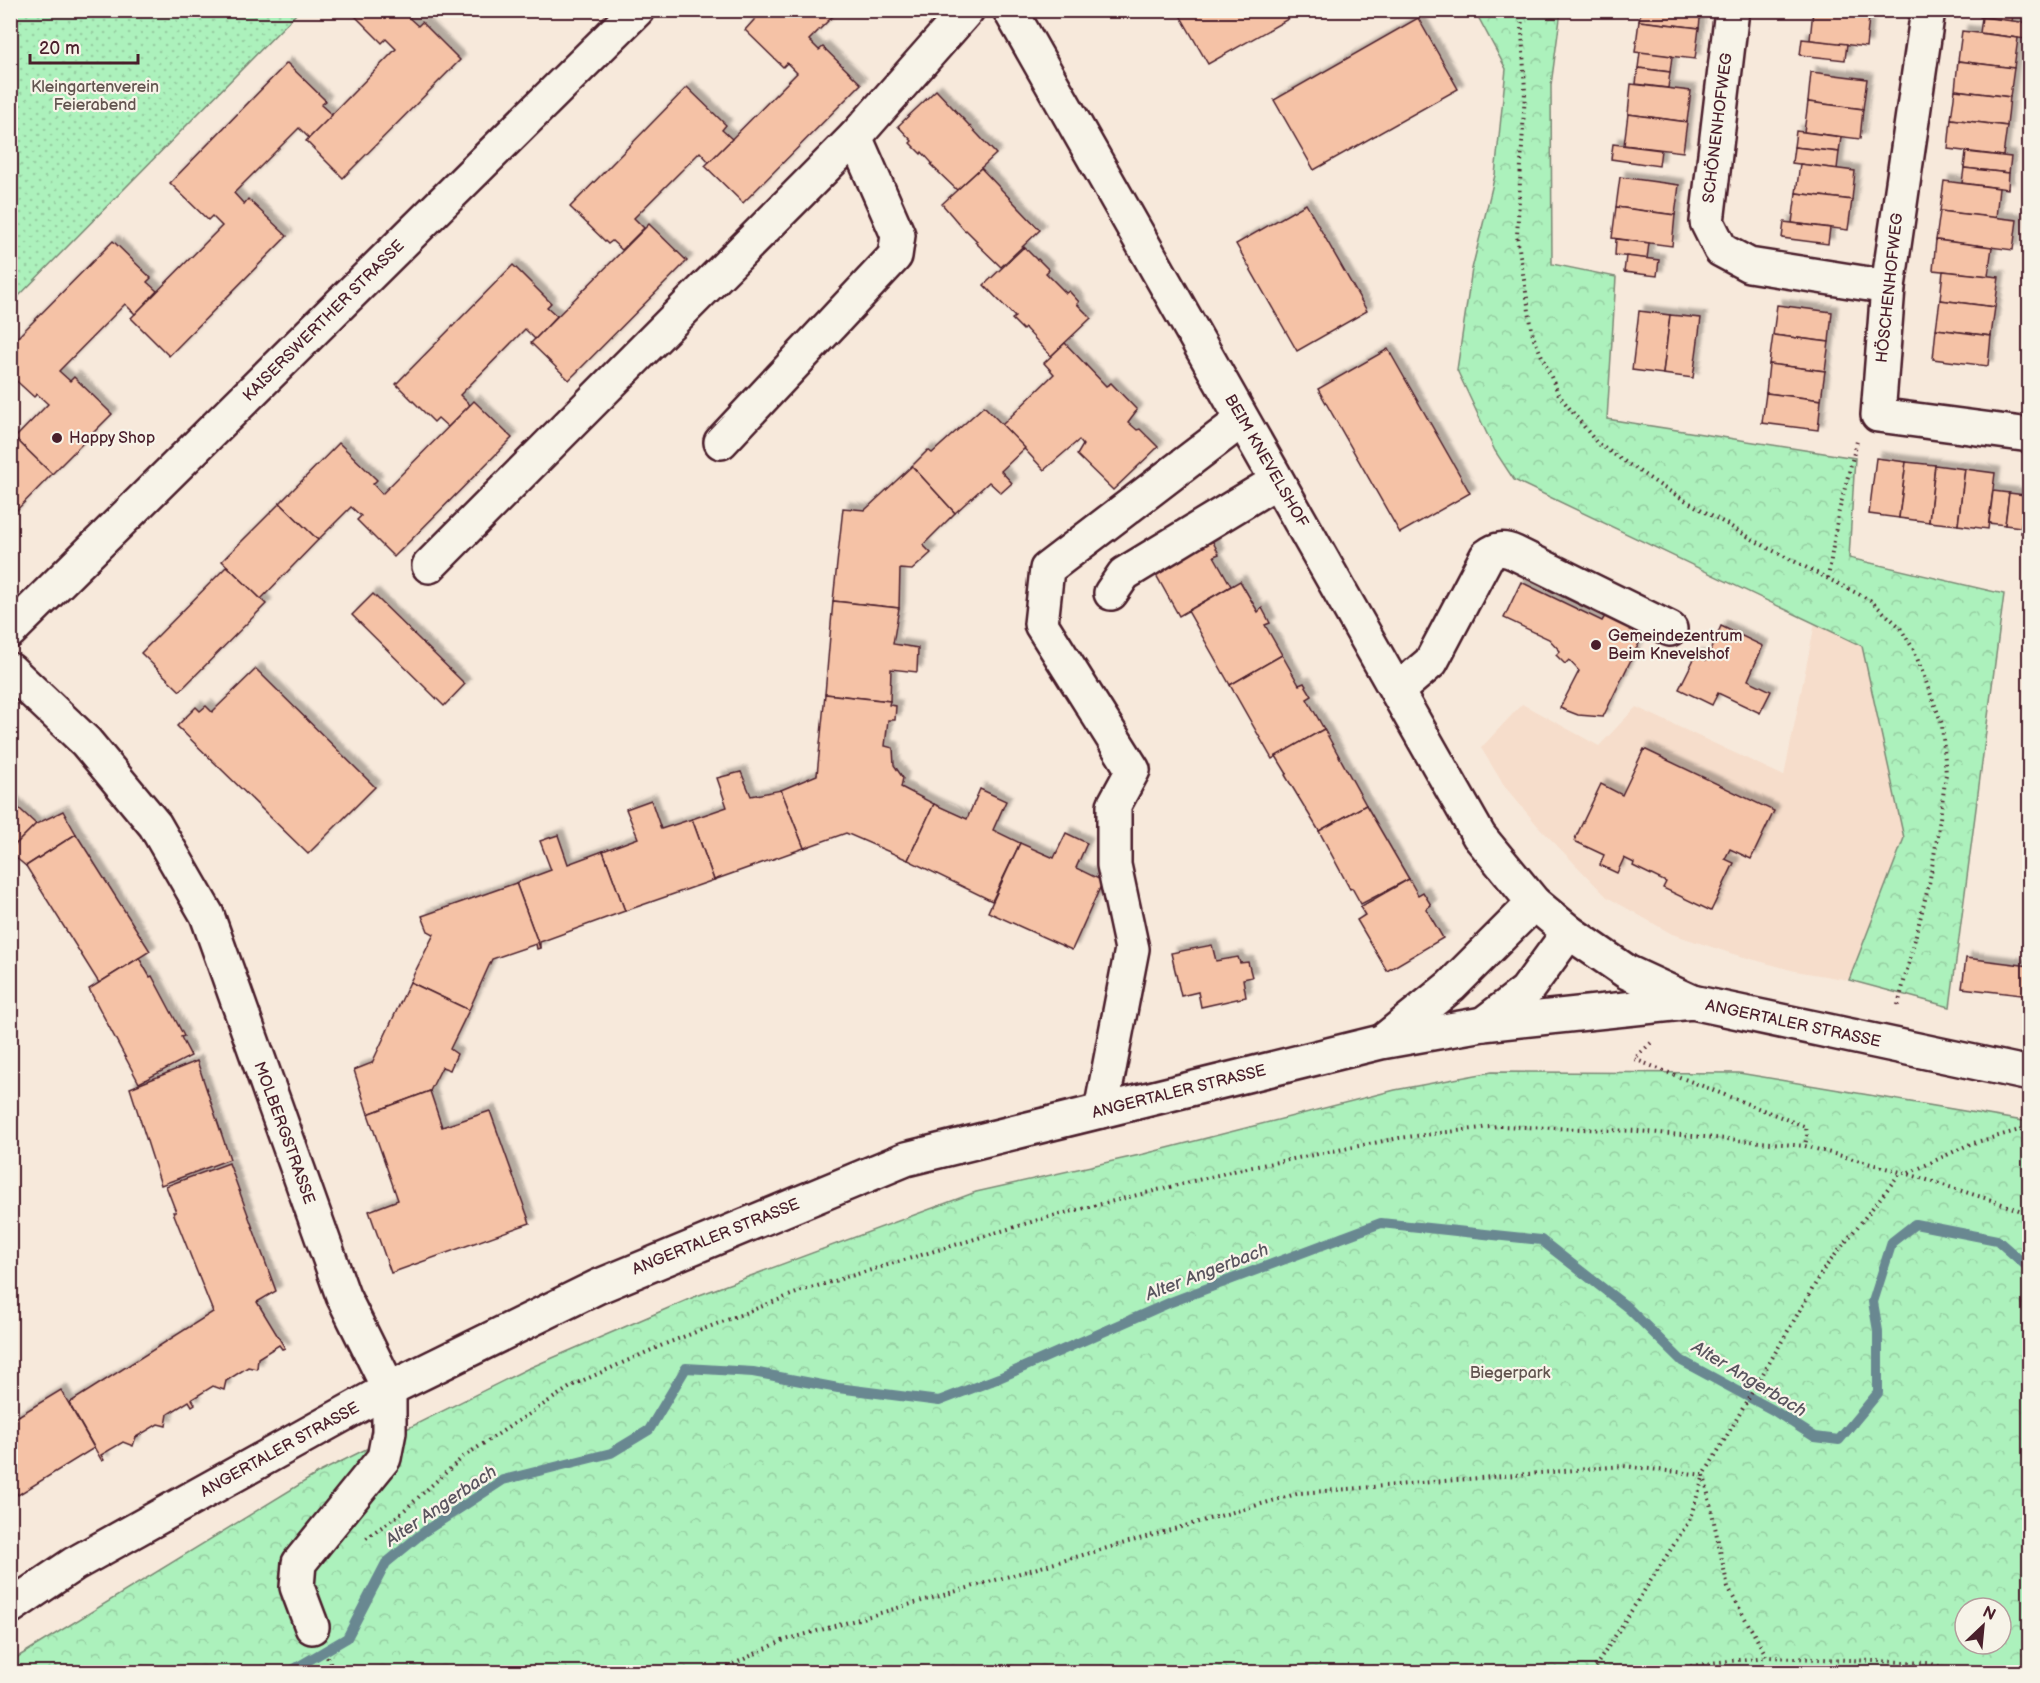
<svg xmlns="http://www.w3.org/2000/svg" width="2040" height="1683" font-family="'Balsamiq Sans',sans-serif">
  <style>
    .built { fill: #f6ddcb }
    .forest { fill: url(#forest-crowns); stroke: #7b8874; stroke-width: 1.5; fill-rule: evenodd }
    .garden { fill: url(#garden-dots); stroke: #7b8874; stroke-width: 1.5 }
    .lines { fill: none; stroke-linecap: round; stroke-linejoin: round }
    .stream { stroke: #698891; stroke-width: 10 }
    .building { fill: #f5c2a6; stroke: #4a1f2b; stroke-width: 1.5; filter: url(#shadow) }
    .minor-casing { stroke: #4a1f2b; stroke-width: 38 }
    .path { stroke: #4a1f2b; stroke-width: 4; stroke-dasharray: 1.5 4.5; stroke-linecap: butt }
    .minor { stroke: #f7f3e8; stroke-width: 33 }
    .poi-dot { fill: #4a1f2b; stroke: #f7f3e8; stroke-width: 2 }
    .labels { text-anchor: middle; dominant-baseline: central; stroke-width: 4.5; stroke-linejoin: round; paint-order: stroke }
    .park-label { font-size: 16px; fill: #62544f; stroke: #f7f3e8 }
    .street-label { font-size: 16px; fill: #4a1f2b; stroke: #f7f3e8 }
    .poi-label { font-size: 16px; fill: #4a1f2b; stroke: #f7f3e8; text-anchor: start }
    .water-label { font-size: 18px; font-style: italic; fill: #59545e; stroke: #f7f3e8 }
  </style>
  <defs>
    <pattern id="forest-crowns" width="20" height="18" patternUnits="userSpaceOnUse" patternTransform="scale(1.5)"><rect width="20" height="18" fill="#acf1bc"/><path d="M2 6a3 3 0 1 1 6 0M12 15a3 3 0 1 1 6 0" fill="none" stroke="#96cea2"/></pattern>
    <pattern id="garden-dots" width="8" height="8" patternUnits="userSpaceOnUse" patternTransform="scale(1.5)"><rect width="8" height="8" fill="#acf1bc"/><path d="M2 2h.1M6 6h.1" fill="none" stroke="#96cea2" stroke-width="1.8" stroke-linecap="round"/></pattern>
    <filter id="shadow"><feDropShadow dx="5.5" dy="-5.5" stdDeviation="1.5" flood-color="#0004"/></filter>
  </defs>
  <rect width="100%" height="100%" fill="#f7e9db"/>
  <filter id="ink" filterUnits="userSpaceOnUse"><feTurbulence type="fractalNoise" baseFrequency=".0167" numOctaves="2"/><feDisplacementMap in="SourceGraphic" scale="12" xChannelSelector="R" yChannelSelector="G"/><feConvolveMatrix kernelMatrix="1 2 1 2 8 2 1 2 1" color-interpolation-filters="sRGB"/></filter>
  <g filter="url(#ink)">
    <path class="built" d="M1815,623L1862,646L1904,838L1849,980L1795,971L1733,954L1672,934L1607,897L1538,826L1505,787L1481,748L1522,704L1599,746L1636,707L1784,776Z"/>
    <g class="forest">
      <path d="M1475,11H1561L1551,85L1552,264L1616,277L1607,419L1855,458L1849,558L2004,594L1950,1007L1849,980L1904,838L1862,646L1514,480L1495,451L1457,370L1472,269L1495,175L1506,69Z"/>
      <path d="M1492,1072L1739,1073L2029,1122V1672H11V1661L320,1472L527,1369L694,1297L976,1192L1144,1154L1395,1090ZM1965,1608H2001V1644H1965Z"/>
    </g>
    <path class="garden" d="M11,10L299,11L11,304L10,11Z"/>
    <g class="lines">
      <path class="stream" d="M289,1672L347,1638L386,1563L425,1531L503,1480L611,1453L649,1430L686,1368L753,1372L838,1388L939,1401L999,1378L1171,1302L1381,1223L1541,1240L1627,1307L1682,1361L1773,1410L1815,1437L1839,1440L1878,1393V1331L1873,1302L1892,1242L1915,1224L1997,1240L2030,1269"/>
    </g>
    <g class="building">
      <path d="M349,10H414L408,17L418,26L422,22L460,60L343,178L306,141L396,49L386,39L382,43Z"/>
      <path d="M763,10H839L809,40L819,50L823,47L861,84L743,203L705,166L797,73L787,63L783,67L745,30Z"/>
      <path d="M1177,10H1304L1208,64Z"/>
      <path d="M1641,10H1701L1699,28L1639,21Z"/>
      <path d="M1813,10L1869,17L1866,47L1810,40Z"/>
      <path d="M1818,10H1870L1869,17Z"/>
      <path d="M1981,10H2014L2012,21L1980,17Z"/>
      <path d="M1982,17L2028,23L2026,39L1980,33Z"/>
      <path d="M1418,18L1458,89L1314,170L1274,100Z"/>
      <path d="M1639,21L1699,28L1695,59L1635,52Z"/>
      <path d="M1962,31L2018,38L2014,68L1958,61Z"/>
      <path d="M1802,39L1847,44L1845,60L1800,55Z"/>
      <path d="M1640,52L1672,56L1670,72L1638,68Z"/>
      <path d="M1958,61L2014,68L2010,97L1955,90Z"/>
      <path d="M287,63L326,101L321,105L332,115L309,138L299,128L234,193L244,204L248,199L287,236L169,356L131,318L222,226L212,216L208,220L170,183Z"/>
      <path d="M1638,68L1670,72L1668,88L1636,84Z"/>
      <path d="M1811,72L1867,79L1863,109L1808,102Z"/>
      <path d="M1631,84L1691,91L1687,122L1628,114Z"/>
      <path d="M687,87L726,125L722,130L732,139L709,162L700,152L634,218L644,228L622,250L612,241L608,244L570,207Z"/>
      <path d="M936,90L996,154L957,190L931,165L932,163L922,152L921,154L910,143L912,141L898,126Z"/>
      <path d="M1955,90L2010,97L2007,126L1951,119Z"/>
      <path d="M1808,102L1863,109L1860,139L1804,132Z"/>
      <path d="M1628,114L1687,122L1683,152L1624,145Z"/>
      <path d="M1951,119L2007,126L2003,156L1948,149Z"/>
      <path d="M1796,131L1841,137L1839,152L1794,147Z"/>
      <path d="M1613,144L1661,150L1659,166L1611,159Z"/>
      <path d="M1794,147L1839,152L1837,169L1792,163Z"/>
      <path d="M1966,152L2011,157L2009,173L1964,168Z"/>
      <path d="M1800,164L1855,171L1852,200L1796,193Z"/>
      <path d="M981,168L1040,230L1001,267L975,242L977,241L966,230L965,231L942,204Z"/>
      <path d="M1964,168L2009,173L2008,189L1962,183Z"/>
      <path d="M1620,177L1679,185L1675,215L1616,207Z"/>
      <path d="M1944,181L1999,188L1996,218L1940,211Z"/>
      <path d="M1796,193L1852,200L1848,230L1792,223Z"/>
      <path d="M1306,204L1367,311L1297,351L1236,244Z"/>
      <path d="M1616,207L1675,215L1672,246L1612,238Z"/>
      <path d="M1940,211L2017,220L2013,250L1936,240Z"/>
      <path d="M1784,222L1830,228L1828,244L1782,238Z"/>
      <path d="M649,224L687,261L569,380L531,343Z"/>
      <path d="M1616,239L1649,243L1647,259L1615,255Z"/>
      <path d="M1936,240L1992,247L1988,276L1933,270Z"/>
      <path d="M113,241L151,278L147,282L157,291L135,314L125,304L59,371L70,381L74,377L112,414L52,474L15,438L48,404L37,394L34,397L10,375V345Z"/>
      <path d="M1024,247L1037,260L1038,259L1049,270L1046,273L1066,293L1069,291L1079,302L1077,304L1091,318L1051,356L1025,328L1023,330L1012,319L1015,317L984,285Z"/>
      <path d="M1626,256L1659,260L1657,276L1624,272Z"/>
      <path d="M513,265L551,303L547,307L557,316L535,339L525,329L460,395L470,405L448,427L438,418L434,422L396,384Z"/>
      <path d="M1943,271L1999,277L1995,307L1940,300Z"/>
      <path d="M1940,300L1995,307L1991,336L1936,329Z"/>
      <path d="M1777,305L1832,312L1829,342L1773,335Z"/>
      <path d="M1639,311L1670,315L1663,374L1632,370Z"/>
      <path d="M1670,315L1701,318L1693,378L1663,374Z"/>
      <path d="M1936,329L1991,336L1988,366L1933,359Z"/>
      <path d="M1773,335L1829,342L1825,371L1769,364Z"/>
      <path d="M1065,343L1106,386L1111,383L1137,410L1128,422L1137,430L1140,429L1158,447L1113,490L1077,455L1083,445L1079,440L1044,470L1002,425L1054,374L1044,363Z"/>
      <path d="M1388,349L1470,493L1400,533L1318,389Z"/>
      <path d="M1769,364L1825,371L1821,400L1766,393Z"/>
      <path d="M1766,393L1821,400L1818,430L1762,423Z"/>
      <path d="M474,401L512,438L394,557L357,520L361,516L351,507L318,540L280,503L339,443L377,480L373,484L382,494Z"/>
      <path d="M984,406L1025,448L1001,471L1012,483L1001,493L989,482L955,513L912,466L928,450L932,453Z"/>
      <path d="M15,438L52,474L10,517V442Z"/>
      <path d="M1876,458L1906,462L1899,518L1869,514Z"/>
      <path d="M1906,462L1935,465L1929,522L1899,518Z"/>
      <path d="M1935,465L1965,469L1958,525L1929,522Z"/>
      <path d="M912,466L955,513L923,545L931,553L912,570L900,569L899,608L833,601L843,508L865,510Z"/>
      <path d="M1965,469L1995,473L1988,529L1958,525Z"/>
      <path d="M2027,477H2030V534L2021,533Z"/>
      <path d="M1993,491L2009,493L2005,525L1989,523Z"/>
      <path d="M2009,493L2025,495L2021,527L2005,525Z"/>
      <path d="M280,503L318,540L261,599L222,561Z"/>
      <path d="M1212,540L1219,554L1214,556L1231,586L1179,616L1155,573Z"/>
      <path d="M227,566L266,604L180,691L141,653Z"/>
      <path d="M1240,581L1258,612L1262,608L1270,623L1265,625L1282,655L1230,685L1188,611Z"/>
      <path d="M1521,582L1602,621L1607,613L1645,631L1603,717L1578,715L1560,708L1579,671L1569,660L1565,664L1556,655L1560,651L1549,639L1504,618Z"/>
      <path d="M373,594L465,684L444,706L352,615Z"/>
      <path d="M833,601L899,608L893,644L918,648L917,672L891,669L890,701L825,694Z"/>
      <path d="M1721,626L1763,646L1748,680L1771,691L1760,713L1718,693L1712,705L1679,689L1696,655L1706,660Z"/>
      <path d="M1282,655L1299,685L1304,683L1312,696L1307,699L1324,729L1272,759L1230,685Z"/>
      <path d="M256,669L375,787L308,854L177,726L196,707L200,711L206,706L212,712Z"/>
      <path d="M825,694L890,701L889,705L896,706L895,720H888L885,746L893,748L894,765L903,778L901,787L934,804L908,860L846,833L804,848L781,790L817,775Z"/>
      <path d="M1324,729L1366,805L1319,831L1285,775L1287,774L1276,756Z"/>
      <path d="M1644,749L1774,811L1751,859L1730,849L1725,859L1734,863L1711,911L1663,888L1666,882L1633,866L1634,863L1624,858L1617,873L1600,865L1604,855L1574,841L1601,784L1622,795Z"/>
      <path d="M741,772L751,796L781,790L804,848L714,880L692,819L727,807L717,778Z"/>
      <path d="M980,789L1006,801L993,830L1020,843L992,901L908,860L934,804L967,819Z"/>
      <path d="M10,800L36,824L10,850Z"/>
      <path d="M651,800L661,829L692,819L714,880L625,911L603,851L638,838L626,809Z"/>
      <path d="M1366,805L1409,879L1361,904L1352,888L1350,889L1319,831Z"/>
      <path d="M63,811L76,834L26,866L10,853V850L36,824Z"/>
      <path d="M1066,833L1087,843L1076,868L1103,881L1072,950L988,912L1020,843L1054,858Z"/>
      <path d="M76,834L150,951L99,983L26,866Z"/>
      <path d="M558,835L568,864L603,851L625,911L540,942V948L516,883L551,870L540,841Z"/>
      <path d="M1409,879L1418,895L1423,892L1431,905L1426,909L1443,938L1387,971L1357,920L1365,915L1360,907Z"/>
      <path d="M516,883L540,948L537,949L536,944L492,959L469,1010L410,982L434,934L428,931L422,916Z"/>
      <path d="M1212,945L1216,961L1238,957L1240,963L1248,962L1252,977L1243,979L1246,997L1201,1007L1198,992L1181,996L1171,953Z"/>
      <path d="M139,958L150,977L152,976L184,1036L181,1037L191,1056L139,1083L89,989Z"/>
      <path d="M1966,958L2030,966V996L1962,988Z"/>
      <path d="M410,982L469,1010L450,1049L457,1054L450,1070L442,1067L430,1091L368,1114L354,1070L372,1063Z"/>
      <path d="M197,1061L230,1159L161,1185L130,1088Z"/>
      <path d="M430,1091L442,1127L490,1111L530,1223L391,1273L369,1211L398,1200L368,1114Z"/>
      <path d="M229,1163L276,1291L257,1302L285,1348L282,1349L279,1345L258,1358L257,1369L248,1367L226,1381L224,1390L213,1386L192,1399L195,1404L192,1406L189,1401L168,1414L166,1426L158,1424L136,1437L133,1446L123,1442L101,1455L104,1460L102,1461L69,1403L213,1312L173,1212H176L166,1186Z"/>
      <path d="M61,1390L94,1448L18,1495L10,1483V1421Z"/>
    </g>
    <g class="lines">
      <g class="minor-casing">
        <g id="minor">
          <path d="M1010,10L1479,836L1534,903L1569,932L1627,972L1692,1002"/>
          <path d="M1732,10L1707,222L1721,250L1749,265L1888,287"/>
          <path d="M1928,10L1888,287L1878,415L2030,435"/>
          <path d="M721,442L895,256L898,235L855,137"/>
          <path d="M429,566L855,137L967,10"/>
          <path d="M1111,593L1124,574L1277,481"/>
          <path d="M10,631L637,10"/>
          <path d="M10,670L86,742L155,825L207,915L343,1296L389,1389V1432L384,1458L299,1563L297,1587L312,1627"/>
          <path d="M1397,691L1431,662L1487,556C1497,548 1504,548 1515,553L1670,629"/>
          <path d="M1483,1024L1526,991L1569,932"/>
          <path d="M1383,1041L1451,986L1534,903"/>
          <path d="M1101,1111L1132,949L1114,865V805L1133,770L1041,624L1047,569L1242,420"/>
          <path d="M10,1607L74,1564L389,1389L597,1287L906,1159L1381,1042L1483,1024L1692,1002L2030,1074"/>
        </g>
      </g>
      <g class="path">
        <path d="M1521,10L1525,92L1517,236L1533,336L1559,395L1597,443L1664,488L1766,547L1870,600L1899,626L1914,650L1942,724L1946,774L1938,833L1929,884L1897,1009"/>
        <path d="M1828,578L1838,515L1857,441"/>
        <path d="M1651,1043L1634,1059L1806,1127L1807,1135L1805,1146"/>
        <path d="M1909,1173L1970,1144L2030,1127"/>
        <path d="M366,1538L400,1514L463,1457L575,1384L665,1344L804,1290L1045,1218L1242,1169L1399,1138L1498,1126L1637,1131L1805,1146L1908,1174L1991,1200L2030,1214"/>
        <path d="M327,1657L335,1672"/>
        <path d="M717,1672L782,1641L1300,1493L1623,1466L1704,1475L1824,1269L1901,1172"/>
        <path d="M1592,1672L1689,1521L1704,1475L1728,1588L1767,1657L1929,1663L1956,1672"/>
        <path d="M1655,1672L1710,1663L1767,1657"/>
      </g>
      <use href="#minor" class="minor"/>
    </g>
  </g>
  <g class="poi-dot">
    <circle cx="57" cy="438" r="6"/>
    <circle cx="1596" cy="645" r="6"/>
  </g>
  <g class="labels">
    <g class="park-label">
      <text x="95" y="87">Kleingartenverein<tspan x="95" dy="18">Feierabend</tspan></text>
      <text x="1510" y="1373">Biegerpark</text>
    </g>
    <g class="street-label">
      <text transform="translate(1718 128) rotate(-83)">SCHÖNENHOFWEG</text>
      <text transform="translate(1890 288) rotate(-84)">HÖSCHENHOFWEG</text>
      <text transform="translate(324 321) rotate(-45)">KAISERSWERTHER STRASSE</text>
      <text transform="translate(1266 461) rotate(60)">BEIM KNEVELSHOF</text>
      <text transform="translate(1793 1024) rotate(12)">ANGERTALER STRASSE</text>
      <text transform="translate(1179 1092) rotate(-14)">ANGERTALER STRASSE</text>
      <text transform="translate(284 1133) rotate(70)">MOLBERGSTRASSE</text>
      <text transform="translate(716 1237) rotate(-22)">ANGERTALER STRASSE</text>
      <text transform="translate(280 1450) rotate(-29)">ANGERTALER STRASSE</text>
    </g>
    <g class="poi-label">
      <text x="69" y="438">Happy Shop</text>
      <text x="1608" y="636">Gemeindezentrum<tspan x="1608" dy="18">Beim Knevelshof</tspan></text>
    </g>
    <g class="water-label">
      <text transform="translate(1207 1272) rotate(-21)">Alter Angerbach</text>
      <text transform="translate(1749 1379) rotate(31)">Alter Angerbach</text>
      <text transform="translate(441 1506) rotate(-34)">Alter Angerbach</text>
    </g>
  </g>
  <rect width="2040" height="1683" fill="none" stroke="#f7f3e8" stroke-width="36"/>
  <rect x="18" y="18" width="2004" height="1647" fill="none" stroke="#4a1f2b" stroke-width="2" filter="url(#ink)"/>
  <g transform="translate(1983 1626) rotate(26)"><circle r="28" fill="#f7f3e8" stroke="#b29e9c" stroke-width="1.5"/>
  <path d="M0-4.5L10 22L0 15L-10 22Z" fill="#4a1f2b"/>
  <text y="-9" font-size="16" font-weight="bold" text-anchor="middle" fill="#4a1f2b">N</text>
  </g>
  <path d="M30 54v9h108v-9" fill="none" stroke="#4a1f2b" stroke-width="3"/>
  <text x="39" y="54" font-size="18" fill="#4a1f2b" stroke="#f7f3e8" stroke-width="4.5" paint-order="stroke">20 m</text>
</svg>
